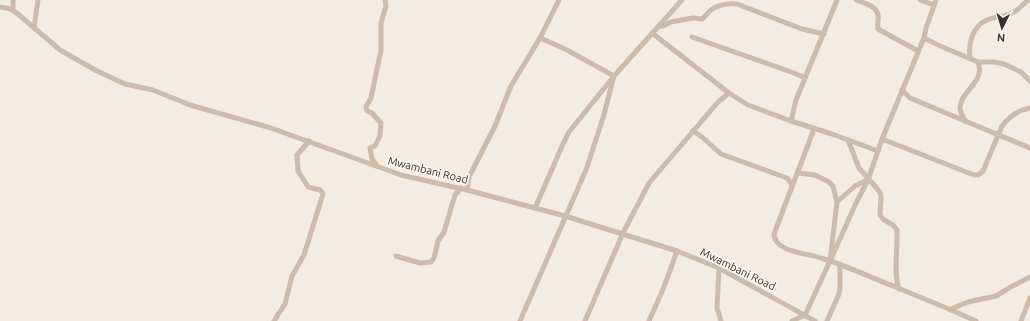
<svg xmlns="http://www.w3.org/2000/svg" width="1030" height="321" font-family="Ubuntu,sans-serif">
  <style>
    .lines { fill: none; stroke-linecap: round; stroke-linejoin: round }
    .minor { stroke: #cdbbac; stroke-width: 5 }
    .labels { text-anchor: middle; dominant-baseline: central; stroke-width: 3.5; stroke-linejoin: round; paint-order: stroke }
    .street-label { font-size: 11px; fill: #3b302b; stroke: #fbf5ee }
  </style>
  <rect width="100%" height="100%" fill="#f4ebe1"/>
  <g class="lines">
    <g class="minor">
      <path d="M13,0V10"/>
      <path d="M856,0C864,3 877,6 878,15C879,20 877,24 878,29L918,51"/>
      <path d="M920,0L934,5"/>
      <path d="M0,7L11,9L18,14L60,50L97,71L125,84L153,90L190,105L271,128L401,175L467,190L565,216L677,251L719,268L815,321"/>
      <path d="M659,26H663L671,22L693,18L702,19C706,16 708,12 711,10C719,4 728,3 737,4L802,29L824,34"/>
      <path d="M34,28L38,0"/>
      <path d="M652,33L729,93"/>
      <path d="M692,37L794,73L805,78"/>
      <path d="M924,38L938,45L978,62C986,81 961,91 960,107C960,113 963,117 966,122"/>
      <path d="M970,57C968,43 973,26 987,20C996,16 1006,17 1014,12C1020,9 1023,3 1029,0"/>
      <path d="M978,62H994L1004,64L1021,72L1030,81"/>
      <path d="M902,90L910,98L1030,148"/>
      <path d="M791,121L796,100L837,0"/>
      <path d="M814,129L774,234C774,252 807,253 821,258C847,266 872,278 898,288C924,299 950,309 976,321"/>
      <path d="M693,131L702,137L721,154L787,178L791,183L792,187"/>
      <path d="M882,139L974,175H978L983,171L1002,126C1009,117 1018,110 1030,108"/>
      <path d="M848,140L859,168L880,192L881,197L880,215L884,220L893,225L897,230C898,246 893,274 899,289"/>
      <path d="M377,166L372,159L370,148L375,146L380,136L381,123L372,113L367,111L366,107L371,98L381,50V23L386,6L385,0"/>
      <path d="M467,190L469,177L495,126L511,86L540,38L559,0"/>
      <path d="M837,202L855,186L867,180"/>
      <path d="M535,208L563,144L569,132L614,76L565,49L540,38"/>
      <path d="M396,256L420,263L431,262L434,258L438,241L444,232L455,195L461,188"/>
      <path d="M830,261L856,203L868,180L882,139L924,38L926,28L936,0"/>
      <path d="M719,268L717,308L721,321"/>
      <path d="M951,309L968,302L996,296L1009,288L1030,277"/>
      <path d="M274,321L285,304L292,276L304,255L323,194L320,190L308,187L298,171L297,155L309,141"/>
      <path d="M520,321L586,170L603,118L614,76L682,0"/>
      <path d="M585,321L623,233L649,183L718,102L729,93L748,105L791,121L832,134L878,151"/>
      <path d="M649,321L664,287L677,251"/>
      <path d="M792,321L805,315L830,261L837,202L833,186L829,182L815,175L798,173"/>
      <path d="M827,321L839,294L840,287V264"/>
      <path d="M1021,321L1030,298"/>
    </g>
  </g>
  <g class="labels">
    <g class="street-label">
      <text transform="translate(428 170) rotate(14)">Mwambani Road</text>
      <text transform="translate(738 269) rotate(26)">Mwambani Road</text>
    </g>
  </g>
  <g transform="translate(1002 28) rotate(185)" stroke="#fbf5ee" stroke-width="3" paint-order="stroke">
  <path d="M0-3L7 15L0 10L-7 15Z" fill="#3b302b"/>
  <text y="-6" font-size="11" font-weight="bold" text-anchor="middle" fill="#3b302b">N</text>
  </g>
</svg>
